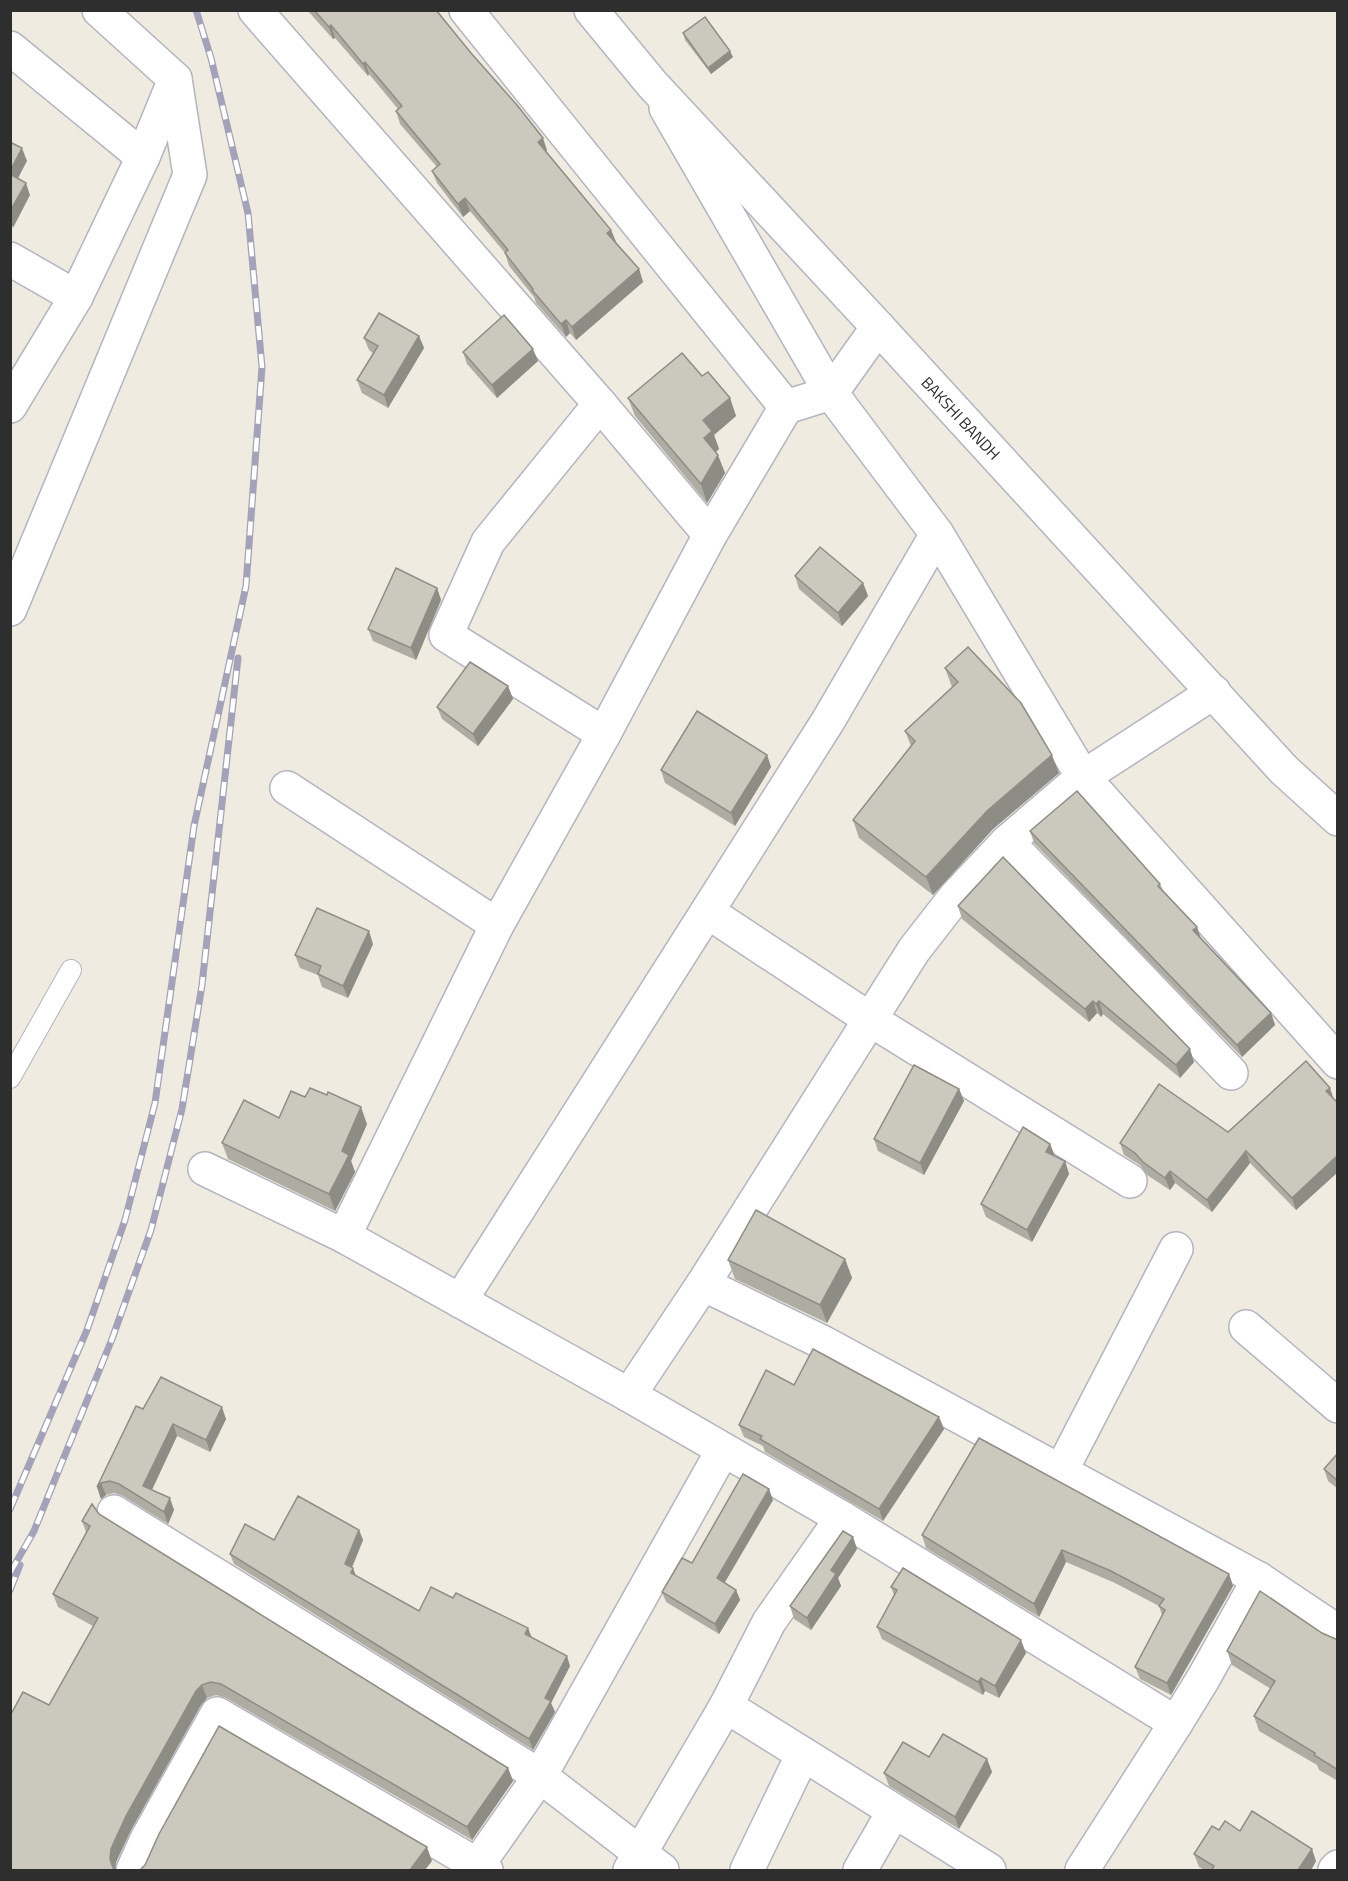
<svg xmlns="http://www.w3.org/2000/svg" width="1348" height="1881" font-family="'Titillium Web',sans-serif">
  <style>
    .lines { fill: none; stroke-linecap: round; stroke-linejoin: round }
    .lane-casing { stroke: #b4b4c1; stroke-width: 22 }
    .street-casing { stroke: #b4b4c1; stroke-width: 36 }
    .secondary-casing { stroke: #b4b4c1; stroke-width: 36 }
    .lane { stroke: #fff; stroke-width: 20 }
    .street { stroke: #fff; stroke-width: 33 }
    .secondary { stroke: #fff; stroke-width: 33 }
    .rail-casing { stroke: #a3a2b8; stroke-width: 7 }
    .rail { stroke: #fff; stroke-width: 4.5; stroke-dasharray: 14; stroke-linecap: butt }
    .wall { fill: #afada3 }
    .shaded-wall { fill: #8e8d85 }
    .building { fill: #cbc9be; stroke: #8e8d85; stroke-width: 1.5 }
    .labels { text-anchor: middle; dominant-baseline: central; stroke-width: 5; stroke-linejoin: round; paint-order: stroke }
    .street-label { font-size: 16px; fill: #2e2e2e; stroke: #fff }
  </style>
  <rect width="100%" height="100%" fill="#efebe0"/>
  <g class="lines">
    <g class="lane-casing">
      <path id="lane" d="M10,1078L71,970"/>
    </g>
    <g class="street-casing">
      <g id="street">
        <path d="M255,10L600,404L710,535"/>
        <path d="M466,10L786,407"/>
        <path d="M10,48L143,157"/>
        <path d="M666,108L831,393L937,534L1083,777L1338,1062"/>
        <path d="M10,259L76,297"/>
        <path d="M600,404L488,542L446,635L604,734"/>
        <path d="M10,406L76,297L143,157L175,79"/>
        <path d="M10,609L190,175L175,79L99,10"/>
        <path d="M287,788L497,925"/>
        <path d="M1007,842L1121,958L1231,1073"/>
        <path d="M708,912L871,1020L1130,1181"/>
        <path d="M205,1169L344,1236L629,1395L842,1518L1176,1723L1082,1870"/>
        <path d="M344,1236L497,925L604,734L710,535L786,407L831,393L878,327"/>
        <path d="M703,1284L824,1343L1259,1579L1338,1632"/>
        <path d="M460,1301L828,721L937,534"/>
        <path d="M1246,1327L1338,1406"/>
        <path d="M629,1395L703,1284L914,950L956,896L1007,842L1083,777L1214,692"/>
        <path d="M1061,1471L1176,1249"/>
        <path d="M114,1512L540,1776L662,1870"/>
        <path d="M726,1706L989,1870"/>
        <path d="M1176,1723L1203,1679L1259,1579"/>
        <path d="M133,1870L147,1839L217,1714L486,1870"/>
        <path d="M474,1870L540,1776L723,1450"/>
        <path d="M630,1870L726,1706L769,1622L842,1518"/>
        <path d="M747,1870L803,1754"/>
        <path d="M860,1870L894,1811"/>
        <path d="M1335,1870L1338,1867"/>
      </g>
    </g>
    <g class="secondary-casing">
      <path id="secondary" d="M591,10L652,84L878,327L1284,770L1338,819"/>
    </g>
    <use href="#lane" class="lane"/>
    <use href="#street" class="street"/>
    <use href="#secondary" class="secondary"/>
    <g class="rail-casing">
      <g id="rail">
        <path d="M10,1509L87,1330L125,1220L155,1103L194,826L246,586L262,367L248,213L211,58L196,10"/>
        <path d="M10,1573L34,1531L112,1339L151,1230L182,1109L202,985L238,658"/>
        <path d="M10,1590L20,1565"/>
      </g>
    </g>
    <use href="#rail" class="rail"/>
  </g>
  <g class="wall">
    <path d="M307,10H437L547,150L546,151L611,230L616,242L639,269L643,282L576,340L570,333L566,337L536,303L534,297L509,266L505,253L470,211L463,217L437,183L432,171L437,167L400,124L396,111L398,109L369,74L368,76L335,38L333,39Z"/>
    <path d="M683,33L733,57L711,74L685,40Z"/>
    <path d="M419,336L424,348L388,408L362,393L357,380L373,353L369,350L364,338Z"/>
    <path d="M463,352L538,361L497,398L467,364Z"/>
    <path d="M702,376L730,398L736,416L714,435L719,449L716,452L725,473L707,503L635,416L628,398Z"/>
    <path d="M795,576L863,583L868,596L842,626L799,589Z"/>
    <path d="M437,588L441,600L416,660L373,641L368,629Z"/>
    <path d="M945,668L1059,773L993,829L933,895L859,838L853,820L911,746L905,731L952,687Z"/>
    <path d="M508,686L513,699L478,746L442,719L437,707Z"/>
    <path d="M767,755L771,767L735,826L665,783L661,770Z"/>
    <path d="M1030,831L1160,884L1163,890L1197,927L1201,938L1271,1013L1275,1025L1242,1057L1034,843Z"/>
    <path d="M958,906L1194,1062L1180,1078L1103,1014L1101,1017L1097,1013L1089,1022L962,919Z"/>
    <path d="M373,944L348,998L322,987L318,975L300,968L295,955Z"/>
    <path d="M959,1089L964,1101L924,1175L878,1151L874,1139Z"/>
    <path d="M305,1097L367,1124L351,1161L355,1172L335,1211L228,1159L222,1143L279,1118Z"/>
    <path d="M1334,1100L1338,1103V1172L1296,1210L1250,1163L1212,1212L1175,1183L1170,1190L1147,1175L1140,1165L1124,1155L1120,1143L1228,1132Z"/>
    <path d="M1050,1144L1055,1156L1065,1161L1069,1174L1032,1242L986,1217L981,1204Z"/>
    <path d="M845,1259L852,1278L827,1323L735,1279L728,1260Z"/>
    <path d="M794,1385L939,1417L944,1429L883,1521L765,1452L763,1446L744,1437L739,1425Z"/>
    <path d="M143,1409L226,1419L210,1452L177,1436L152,1490L174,1510L168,1524L123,1496L114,1493L106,1495L101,1499L97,1487Z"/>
    <path d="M979,1438L1229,1574L1233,1586L1171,1695L1140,1679L1135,1667L1162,1615L1159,1606L1115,1583L1066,1562L1039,1617L926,1548L922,1535Z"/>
    <path d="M1338,1453V1489L1328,1481L1324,1469Z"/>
    <path d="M773,1500L724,1583L736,1590L740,1600L719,1634L666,1602L662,1592L692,1563Z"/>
    <path d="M99,1514L508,1768L513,1781L472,1840L226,1698L216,1695L207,1698L201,1705L131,1830L116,1862L115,1869L10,1870L49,1705L93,1626L58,1607L53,1594L86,1532L82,1521Z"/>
    <path d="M359,1530L363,1540L352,1568H353L356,1577L419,1611L453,1598L528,1628L532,1638L570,1666L551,1703L555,1712L533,1750L234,1564L230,1554L274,1540Z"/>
    <path d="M853,1537L857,1549L838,1578L841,1586L811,1630L794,1619L790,1606Z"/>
    <path d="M891,1587L1026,1653L999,1698L985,1691L983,1695L882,1639L877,1627L894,1595Z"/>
    <path d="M1322,1633L1338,1640V1781L1319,1770L1317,1765L1259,1731L1254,1716L1271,1689L1232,1665L1227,1651Z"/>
    <path d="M929,1757L987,1759L992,1772L959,1829L889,1786L884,1773Z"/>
    <path d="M1219,1830L1240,1831L1316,1861L1311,1870H1205L1199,1867L1194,1854Z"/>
  </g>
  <g class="shaded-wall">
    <path d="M331,25L335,38L333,39L329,27Z"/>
    <path d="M730,51L733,57L711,74L708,68Z"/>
    <path d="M365,62L369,74L368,76L363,64Z"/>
    <path d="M543,138L547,150L543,154L538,142Z"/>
    <path d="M22,148L27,161L14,186L10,178V171Z"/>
    <path d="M26,183L30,195L13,228L10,220V211Z"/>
    <path d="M465,198L470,211L463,217L458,204Z"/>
    <path d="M611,230L616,242L607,233Z"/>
    <path d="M639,269L643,282L576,340L572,327Z"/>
    <path d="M566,320L570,333L566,337L561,324Z"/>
    <path d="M419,336L424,348L388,408L384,395Z"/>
    <path d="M533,349L538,361L497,398L492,385Z"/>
    <path d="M730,398L736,416L714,435L719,449L711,456L704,438L703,420Z"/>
    <path d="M718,455L725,473L707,503L701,484Z"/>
    <path d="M863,583L868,596L842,626L838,613Z"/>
    <path d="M437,588L441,600L416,660L411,648Z"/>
    <path d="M508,686L513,699L478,746L473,734Z"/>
    <path d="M767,755L771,767L735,826L731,813Z"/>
    <path d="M1052,755L1059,773L993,829L933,895L926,877L987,811Z"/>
    <path d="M1197,927L1201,940L1193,930Z"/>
    <path d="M369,931L373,944L348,998L343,986Z"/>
    <path d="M1093,1001L1097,1013L1089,1022L1085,1009Z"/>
    <path d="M1099,1001L1103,1014L1101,1017L1096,1004Z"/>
    <path d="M1271,1013L1275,1025L1242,1057L1237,1045Z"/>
    <path d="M1190,1049L1194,1062L1180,1078L1176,1065Z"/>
    <path d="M1330,1088L1334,1100L1326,1091Z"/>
    <path d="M959,1089L964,1101L924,1175L920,1163Z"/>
    <path d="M361,1107L367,1124L351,1161L355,1172L335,1211L329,1194L342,1151Z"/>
    <path d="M1050,1144L1055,1156L1046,1152Z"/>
    <path d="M1246,1151L1250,1163L1212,1212L1207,1200Z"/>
    <path d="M1338,1155V1172L1296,1210L1292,1198Z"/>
    <path d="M1065,1161L1069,1174L1032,1242L1027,1230Z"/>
    <path d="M1170,1171L1175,1183L1170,1190L1165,1178Z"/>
    <path d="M845,1259L852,1278L827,1323L820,1305Z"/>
    <path d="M222,1407L226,1419L210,1452L206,1440Z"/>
    <path d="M939,1417L944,1429L883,1521L879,1509Z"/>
    <path d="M173,1424L177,1436L148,1498L143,1486Z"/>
    <path d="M101,1483L106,1495L101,1499L97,1487Z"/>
    <path d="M769,1489L773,1500L721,1589L717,1578Z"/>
    <path d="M170,1498L174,1510L168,1524L164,1512Z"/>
    <path d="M359,1530L363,1540L349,1574L345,1564Z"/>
    <path d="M853,1537L857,1549L838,1578L841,1586L811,1630L807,1618L831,1570Z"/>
    <path d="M1062,1550L1066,1562L1039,1617L1034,1604Z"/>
    <path d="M353,1568L357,1579L351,1573Z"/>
    <path d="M1229,1574L1233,1586L1171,1695L1167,1683Z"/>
    <path d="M736,1590L740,1600L719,1634L715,1624Z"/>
    <path d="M528,1628L532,1639L525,1634Z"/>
    <path d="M1021,1640L1026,1653L999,1698L995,1686Z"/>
    <path d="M567,1656L570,1666L551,1703L555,1712L533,1750L529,1739L545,1698Z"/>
    <path d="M981,1678L985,1691L983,1695L978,1682Z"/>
    <path d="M202,1685L207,1698L201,1705L131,1830L116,1862L115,1870L110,1859L111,1849L126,1816L196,1691Z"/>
    <path d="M987,1759L992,1772L959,1829L955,1817Z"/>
    <path d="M508,1768L513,1781L472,1840L467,1827Z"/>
    <path d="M427,1847L432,1861L425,1870H410Z"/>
    <path d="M1312,1849L1316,1861L1311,1870H1298Z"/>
  </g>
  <g class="building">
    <path d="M314,10H436L471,53L517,105L543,138L538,142L611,230L607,233L639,269L572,327L566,320L561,324L532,290L533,289L505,253L508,250L465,198L458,204L432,171L440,164L396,111L402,106L365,62L363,64L331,25L329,27Z"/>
    <path d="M705,17L730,51L708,68L683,33Z"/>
    <path d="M10,142L22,148L10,171Z"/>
    <path d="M10,174L26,183L10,211Z"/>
    <path d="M379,313L419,336L384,395L357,380L378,346L364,338Z"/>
    <path d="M504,315L533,349L492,385L463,352Z"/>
    <path d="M682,353L702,376L708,372L730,398L703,420L712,431L704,438L718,455L701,484L628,398Z"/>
    <path d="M820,547L863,583L838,613L795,576Z"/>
    <path d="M396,568L437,588L411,648L368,629Z"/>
    <path d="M968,647L1021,703L1052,755L987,811L926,877L853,820L915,741L905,731L958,682L945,668Z"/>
    <path d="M470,662L508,686L473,734L437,707Z"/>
    <path d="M697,711L767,755L731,813L661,770Z"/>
    <path d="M1077,791L1160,884L1158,886L1197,927L1193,930L1271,1013L1237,1045L1030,831Z"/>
    <path d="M1003,857L1190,1049L1176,1065L1099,1001L1096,1004L1093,1001L1085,1009L958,906Z"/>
    <path d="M317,908L369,931L343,986L318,974L321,966L295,955Z"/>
    <path d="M1306,1061L1330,1088L1326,1091L1338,1103V1155L1292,1198L1246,1151L1207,1200L1170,1171L1165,1178L1143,1162L1135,1153L1120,1143L1159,1084L1228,1132Z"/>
    <path d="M914,1065L959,1089L920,1163L874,1139Z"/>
    <path d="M310,1088L327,1095L328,1092L361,1107L342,1151L349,1155L329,1194L222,1143L244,1100L279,1118L291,1091L305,1097Z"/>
    <path d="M1023,1127L1050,1144L1046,1152L1065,1161L1027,1230L981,1204Z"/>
    <path d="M756,1210L845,1259L820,1305L728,1260Z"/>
    <path d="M813,1349L939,1417L879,1509L760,1439L762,1436L739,1425L766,1370L794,1385Z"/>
    <path d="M161,1377L222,1407L206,1440L173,1424L143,1486L170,1498L164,1512L119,1484L110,1481L101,1483L97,1487L136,1406L143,1409Z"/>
    <path d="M979,1438L1229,1574L1167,1683L1135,1667L1165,1610L1159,1606L1164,1599L1111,1571L1062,1550L1034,1604L922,1535Z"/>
    <path d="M1338,1453V1481L1324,1469Z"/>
    <path d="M743,1474L769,1489L717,1578L736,1590L715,1624L662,1592L682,1558L692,1563Z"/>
    <path d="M298,1496L359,1530L345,1564L353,1568L351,1573L419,1611L431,1587L453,1598L456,1593L528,1628L525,1634L567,1656L545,1698L551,1701L529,1739L230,1554L245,1524L274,1540Z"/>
    <path d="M92,1504L99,1514L508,1768L467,1827L221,1684L211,1682L202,1685L196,1691L126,1816L111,1849L110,1859L113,1868L117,1870H10V1716L23,1692L49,1705L98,1618L53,1594L90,1526L82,1521Z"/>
    <path d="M843,1531L853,1537L831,1570L836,1574L807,1618L790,1606Z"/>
    <path d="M903,1568L1021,1640L995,1686L981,1678L978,1682L877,1627L897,1590L891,1587Z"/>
    <path d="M1260,1591L1322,1633L1338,1640V1770L1314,1755L1315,1753L1254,1716L1275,1681L1227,1651Z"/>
    <path d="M219,1726L427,1847L410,1870H140L145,1865L159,1834Z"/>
    <path d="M943,1734L987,1759L955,1817L884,1773L903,1742L929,1757Z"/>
    <path d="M1252,1811L1312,1849L1298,1870H1215L1212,1869L1214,1866L1194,1854L1212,1826L1219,1830L1225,1821L1240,1831Z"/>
  </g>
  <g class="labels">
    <g class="street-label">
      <text transform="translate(961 418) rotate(47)">BAKSHI BANDH</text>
    </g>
  </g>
  <rect width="1348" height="1881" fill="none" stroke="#2e2e2e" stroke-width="24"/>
</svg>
